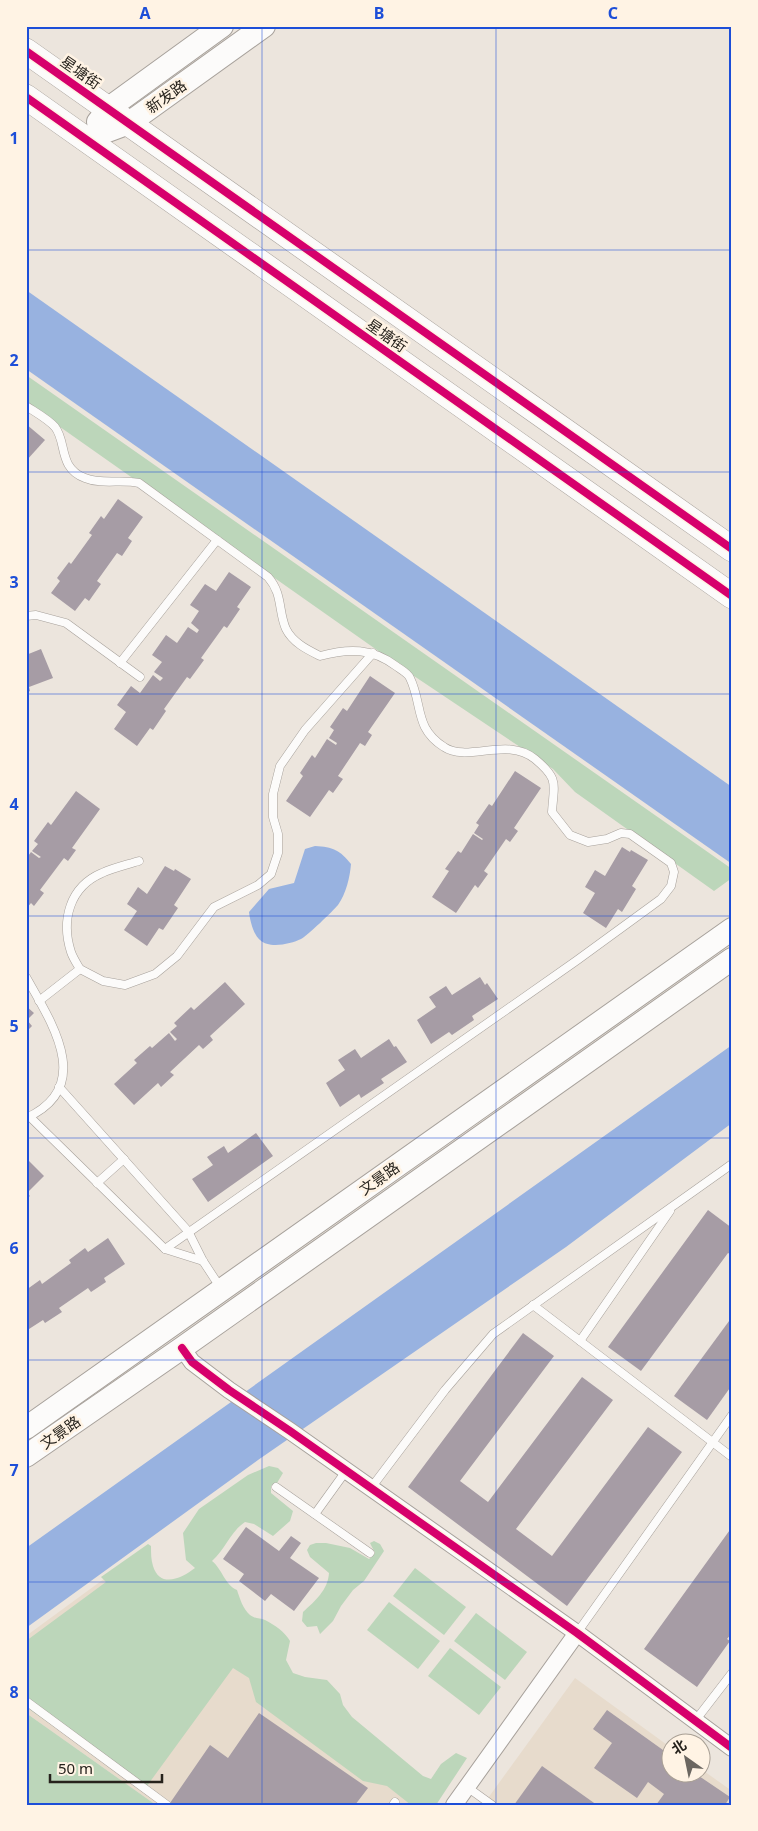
<svg xmlns="http://www.w3.org/2000/svg" width="758" height="1831" font-family="'Noto Sans','Noto Sans SC',sans-serif">
  <style>
    .built { fill: #e7dbcc }
    .green { fill: #bcd6ba }
    .water { fill: #98b2e0 }
    .building { fill: #a69ca5 }
    .lines { fill: none; stroke-linecap: round; stroke-linejoin: round }
    .lane-casing { stroke: #a7a19b; stroke-width: 9 }
    .street-casing { stroke: #a7a19b; stroke-width: 18 }
    .secondary-casing { stroke: #a7a19b; stroke-width: 24 }
    .primary-casing { stroke: #a7a19b; stroke-width: 26 }
    .lane { stroke: #fcfbfa; stroke-width: 8 }
    .street { stroke: #fcfbfa; stroke-width: 16 }
    .secondary { stroke: #fcfbfa; stroke-width: 22 }
    .primary { stroke: #fcfbfa; stroke-width: 25 }
    .cycleway-casing { stroke: #fff3e4; stroke-width: 11 }
    .cycleway { stroke: #d6006c; stroke-width: 8 }
    .grid { fill: none; stroke: #1d4ed8; stroke-width: 1; stroke-opacity: 0.55 }
    .labels { text-anchor: middle; dominant-baseline: central; stroke-width: 5; stroke-linejoin: round; paint-order: stroke }
    .street-label { font-size: 15px; fill: #26221c; stroke: #fff3e4 }
    .neatline { fill: none; stroke: #1d4ed8; stroke-width: 2 }
    .grid-label { font-size: 16px; text-anchor: middle; font-weight: bold; fill: #1d4ed8 }
  </style>
  <rect width="100%" height="100%" fill="#ece5dd"/>
  <g class="built">
    <path d="M112,1573L427,1805H156L26,1713V1636Z"/>
    <path d="M575,1678L670,1747V1774H700L701,1769L732,1791V1805H483Z"/>
  </g>
  <g class="green">
    <path d="M26,375L732,869V878L714,891L575,792L553,769L411,674L26,403Z"/>
    <path d="M269,1466L278,1468L283,1473L277,1483L271,1486V1493L293,1511L290,1521L273,1536L254,1524L245,1522C230,1532 225,1550 212,1561C222,1569 225,1585 237,1590C240,1599 243,1609 250,1615C255,1619 260,1618 265,1620C275,1625 285,1632 290,1641L286,1660L293,1673L305,1677L327,1680L340,1694L343,1705L352,1717L423,1776L431,1779L441,1764L456,1753L467,1758L436,1805H411L387,1786L363,1781L256,1702L249,1678L233,1668L144,1790L26,1707V1641L106,1582L101,1577L148,1544L151,1546C151,1553 151,1560 153,1566C160,1589 182,1578 195,1568L186,1560L183,1533L199,1509L248,1475Z"/>
    <path d="M374,1541L380,1544L384,1551L364,1581L353,1590L341,1606L333,1621L320,1634L317,1626L307,1627L302,1621L303,1612C315,1601 328,1590 329,1573L310,1557L307,1550L310,1545L316,1543H326L350,1548L369,1559L375,1553L370,1543Z"/>
    <path d="M415,1568L466,1607L444,1635L393,1596Z"/>
    <path d="M389,1602L440,1641L418,1669L367,1630Z"/>
    <path d="M476,1613L527,1652L505,1680L454,1641Z"/>
    <path d="M450,1648L501,1687L479,1715L428,1676Z"/>
    <path d="M26,1713L156,1805H26Z"/>
  </g>
  <g class="water">
    <path d="M26,290L732,787V864L26,369Z"/>
    <path d="M315,846C333,847 340,850 351,864C350,877 346,894 338,905C333,911 307,936 301,939C291,944 269,949 260,940C253,934 250,920 249,912L269,889L294,883L305,849Z"/>
    <path d="M732,1045V1123L566,1247L258,1460L26,1628V1548Z"/>
  </g>
  <g class="building">
    <path d="M26,424L45,440L26,461Z"/>
    <path d="M118,499L143,517L128,538L132,541L122,556L117,553L97,581L101,584L89,601L85,598L75,611L51,593L60,581L57,578L69,562L71,564L92,535L89,533L101,516L104,519Z"/>
    <path d="M229,572L251,587L237,607L240,609L227,628L224,626L201,658L204,660L190,679L187,677L164,709L166,711L153,730L150,728L137,746L114,729L126,712L117,705L131,686L140,693L153,675L160,681L163,678L154,672L162,662L152,655L166,635L177,643L188,627L197,633L199,630L191,623L199,611L190,605L205,584L216,591Z"/>
    <path d="M41,649L53,678L29,687L30,691L26,693V655Z"/>
    <path d="M370,676L395,693L368,732L372,735L365,746L360,743L338,776L343,779L333,793L329,790L310,817L286,801L303,776L300,773L312,755L315,758L327,739L336,745L337,743L329,738L334,730L330,727L343,708L347,711Z"/>
    <path d="M515,771L541,788L514,828L518,831L510,842L506,839L484,871L488,874L478,888L475,885L456,913L432,897L449,871L445,869L458,851L461,853L473,834L482,840L483,839L474,833L479,825L476,823L489,804L492,806Z"/>
    <path d="M76,791L100,809L72,848L76,850L68,861L64,858L40,890L44,893L34,906L31,903L26,909V859L31,852L39,858L41,857L32,851L38,844L34,841L48,822L51,825Z"/>
    <path d="M622,847L630,852L631,850L648,860L632,886L636,889L622,912L618,909L606,928L583,913L595,893L585,887L595,870L605,876Z"/>
    <path d="M165,866L174,871L175,869L191,879L174,905L178,908L163,930L159,928L147,946L124,930L137,911L127,904L138,887L147,894Z"/>
    <path d="M480,977L485,985L487,983L498,999L472,1016L474,1020L452,1035L449,1032L431,1044L417,1020L436,1007L429,997L446,986L452,995Z"/>
    <path d="M225,982L245,1004L210,1036L213,1040L203,1049L199,1045L170,1072L174,1075L161,1087L158,1083L134,1105L114,1084L137,1063L134,1060L150,1046L152,1048L169,1033L175,1041L177,1039L170,1032L177,1026L174,1023L191,1007L194,1010Z"/>
    <path d="M26,1006L34,1013L27,1020L32,1026L26,1032Z"/>
    <path d="M389,1039L394,1047L396,1046L407,1062L381,1079L384,1083L361,1098L359,1094L340,1107L326,1083L345,1070L338,1060L355,1049L361,1058Z"/>
    <path d="M256,1133L273,1156L208,1202L192,1179L213,1165L207,1157L224,1146L228,1153Z"/>
    <path d="M26,1158L44,1176L27,1193L30,1196L26,1199Z"/>
    <path d="M708,1210L732,1228V1255L728,1253L641,1371L608,1347Z"/>
    <path d="M108,1238L125,1264L104,1278L106,1282L91,1292L88,1288L59,1308L62,1312L45,1323L43,1320L29,1329L26,1324V1290L40,1280L42,1284L71,1263L69,1260L85,1248L88,1252Z"/>
    <path d="M732,1317V1385L707,1420L674,1396Z"/>
    <path d="M523,1333L554,1356L460,1481L488,1502L582,1377L613,1400L516,1529L552,1556L648,1427L682,1452L567,1606L408,1487Z"/>
    <path d="M246,1527L279,1551L291,1536L301,1543L290,1558L319,1578L294,1611L271,1594L265,1601L239,1581L244,1574L223,1559Z"/>
    <path d="M732,1527V1633L727,1639L730,1641L697,1687L644,1649Z"/>
    <path d="M607,1710L670,1755V1774H696L730,1797L725,1805H656L664,1794L648,1782L637,1798L594,1768L612,1743L593,1729Z"/>
    <path d="M259,1713L368,1788L355,1805H173L170,1803L210,1745L228,1758Z"/>
    <path d="M542,1766L597,1805H514Z"/>
  </g>
  <g class="lines">
    <g class="lane-casing">
      <g id="lane">
        <path d="M26,406C35,412 48,419 55,427C67,442 58,468 85,478C102,485 121,479 139,483L268,577C283,594 278,611 286,629C293,643 308,650 320,656C349,648 372,648 396,666C400,669 408,673 410,678C423,705 414,728 444,747C468,763 507,736 535,759C559,779 554,783 552,812L570,835L588,842L607,839L621,833L630,834L671,863L674,872L671,886L661,899L576,961L165,1249"/>
        <path d="M26,616L36,615L66,623L140,677"/>
        <path d="M120,663L217,540"/>
        <path d="M80,969L103,981L125,985L155,974L177,956L214,907L258,885L271,874L278,853V834L273,817V794L280,766L305,730L373,653"/>
        <path d="M26,977C52,1023 95,1087 26,1118"/>
        <path d="M39,1001L80,969C77,964 73,958 71,952C61,921 69,887 102,873C113,868 126,865 139,861"/>
        <path d="M59,1087L188,1231L203,1261L220,1287"/>
        <path d="M29,1116L165,1249L203,1261"/>
        <path d="M97,1183L124,1159"/>
        <path d="M533,1305L732,1457"/>
        <path d="M580,1341L670,1211"/>
        <path d="M276,1487L370,1553"/>
        <path d="M371,1488L445,1390L493,1334L732,1164"/>
        <path d="M315,1514L346,1471"/>
        <path d="M577,1633L732,1415"/>
        <path d="M26,1701L167,1805"/>
        <path d="M695,1721L732,1673"/>
        <path d="M467,1787L492,1805"/>
        <path d="M393,1805L395,1802"/>
      </g>
    </g>
    <g class="street-casing">
      <g id="street">
        <path d="M182,1348L192,1362L229,1390L290,1431L577,1633L732,1748"/>
        <path d="M454,1805L577,1633"/>
      </g>
    </g>
    <g class="secondary-casing">
      <g id="secondary">
        <path d="M98,122L109,108L222,26"/>
        <path d="M86,139L129,123L264,26"/>
        <path d="M26,1428L732,929"/>
        <path d="M26,1456L182,1348L732,959"/>
      </g>
    </g>
    <g class="primary-casing">
      <g id="primary">
        <path d="M26,51L732,549"/>
        <path d="M26,97L732,596"/>
      </g>
    </g>
    <use href="#lane" class="lane"/>
    <use href="#street" class="street"/>
    <use href="#secondary" class="secondary"/>
    <use href="#primary" class="primary"/>
    <g class="cycleway-casing">
      <g id="cycleway">
        <path d="M26,51L732,549"/>
        <path d="M26,97L732,596"/>
        <path d="M182,1348L192,1362L229,1390L290,1431L577,1633L732,1748"/>
      </g>
    </g>
    <use href="#cycleway" class="cycleway"/>
  </g>
  <path class="grid" d="M262,26V1805M496,26V1805M26,250H732M26,472H732M26,694H732M26,916H732M26,1138H732M26,1360H732M26,1582H732"/>
  <g class="labels">
    <g class="street-label">
      <text transform="translate(81 72) rotate(35)">星塘街</text>
      <text transform="translate(166 96) rotate(-36)">新发路</text>
      <text transform="translate(387 335) rotate(35)">星塘街</text>
      <text transform="translate(379 1178) rotate(-35)">文景路</text>
      <text transform="translate(60 1432) rotate(-35)">文景路</text>
    </g>
  </g>
  <rect width="758" height="1831" fill="none" stroke="#fff3e4" stroke-width="55"/>
  <g transform="translate(686 1758) rotate(327)"><circle r="24" fill="#fff3e4" stroke="#a89f94"/>
  <path d="M0-4L9 19L0 12L-9 19Z" fill="#6b6660"/>
  <text y="-8" font-size="14" font-weight="bold" text-anchor="middle" fill="#26221c">北</text>
  </g>
  <path d="M50 1774v8h112v-8" fill="none" stroke="#26221c" stroke-width="2.5"/>
  <text x="58" y="1774" font-size="15" fill="#26221c" stroke="#fff3e4" stroke-width="4" paint-order="stroke">50 m</text>
  <rect x="28" y="28" width="702" height="1776" class="neatline"/>
  <g class="grid-label">
    <text x="145" y="19">A</text>
    <text x="379" y="19">B</text>
    <text x="613" y="19">C</text>
    <text x="14" y="144">1</text>
    <text x="14" y="366">2</text>
    <text x="14" y="588">3</text>
    <text x="14" y="810">4</text>
    <text x="14" y="1032">5</text>
    <text x="14" y="1254">6</text>
    <text x="14" y="1476">7</text>
    <text x="14" y="1698">8</text>
  </g>
</svg>
